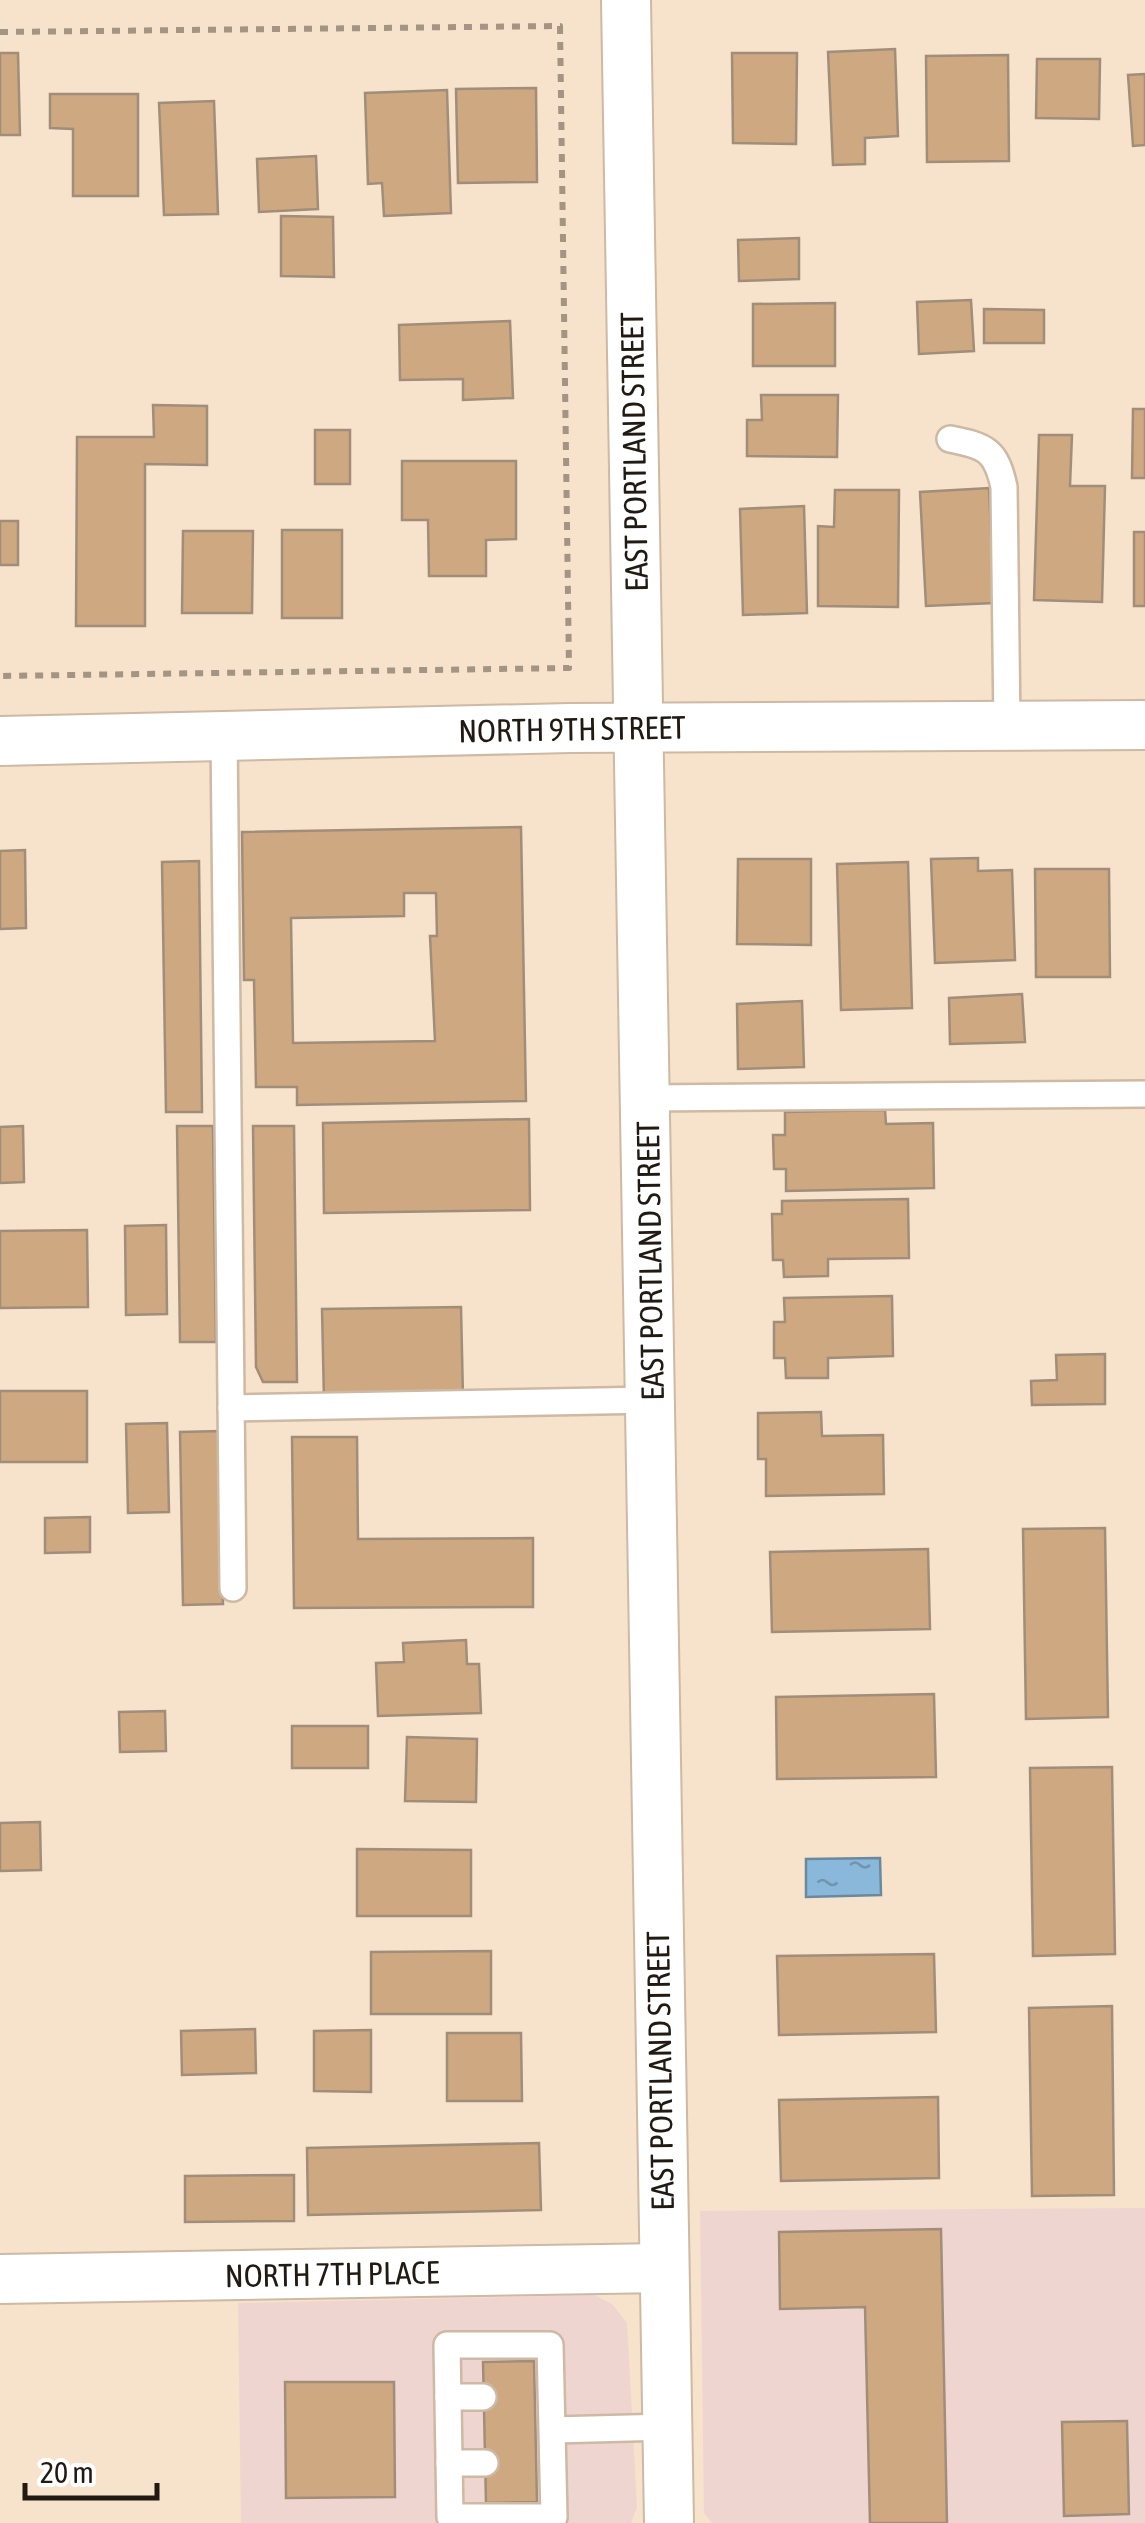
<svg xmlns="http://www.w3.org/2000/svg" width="1145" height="2523" font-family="'Asap Condensed',sans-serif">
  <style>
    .commercial { fill: #efd5d0 }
    .water { fill: url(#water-ripples); stroke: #6a899e; stroke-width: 2.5 }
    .building { fill: #cea881; stroke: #a18e7a; stroke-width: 2.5; fill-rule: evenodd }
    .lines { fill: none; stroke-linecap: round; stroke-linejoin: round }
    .service-casing { stroke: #cdb9a4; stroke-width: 30 }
    .minor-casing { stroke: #cdb9a4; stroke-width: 52 }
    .path { stroke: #a49483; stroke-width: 6; stroke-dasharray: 8 8; stroke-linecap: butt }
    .service { stroke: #fff; stroke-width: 25 }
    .minor { stroke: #fff; stroke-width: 48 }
    .labels { text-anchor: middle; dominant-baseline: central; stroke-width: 10; stroke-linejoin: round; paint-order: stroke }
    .street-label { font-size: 32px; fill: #211a12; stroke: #fff }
  </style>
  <defs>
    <pattern id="water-ripples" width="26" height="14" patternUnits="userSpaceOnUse" patternTransform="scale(2.5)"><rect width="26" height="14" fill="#8ab8da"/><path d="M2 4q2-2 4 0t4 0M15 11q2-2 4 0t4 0" fill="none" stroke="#7095af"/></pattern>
  </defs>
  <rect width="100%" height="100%" fill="#f7e2cc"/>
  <g class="commercial">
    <path d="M1145,2208V2523H712L704,2513L700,2211Z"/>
    <path d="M595,2295L612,2304L627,2323L637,2507L631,2523H241L238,2303Z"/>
  </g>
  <path class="water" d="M880,1858L881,1895L806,1897V1859Z"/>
  <g class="building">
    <path d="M895,49L898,136L865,138V164L833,165L828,52Z"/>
    <path d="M0,53H18L20,135H0Z"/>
    <path d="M732,53H797L796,144L733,143Z"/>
    <path d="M1008,55L1009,161L927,162L926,56Z"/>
    <path d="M1037,59H1100L1099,119L1036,118Z"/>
    <path d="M1145,74V145L1133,146L1128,75Z"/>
    <path d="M536,88L537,182L458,183L456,89Z"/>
    <path d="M447,90L451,213L384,216L382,183L368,184L365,93Z"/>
    <path d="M50,94H138V196H73V129L50,128Z"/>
    <path d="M214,101L218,214L164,215L159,103Z"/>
    <path d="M316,156L318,209L259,212L257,159Z"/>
    <path d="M281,216L333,217L334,277L281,276Z"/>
    <path d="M799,238V279L739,281L738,240Z"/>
    <path d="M971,300L974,351L919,354L917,302Z"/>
    <path d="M835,303V366H753V304Z"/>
    <path d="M984,309L1044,310V343H984Z"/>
    <path d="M510,321L513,398L463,400V379L400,380L399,325Z"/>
    <path d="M761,395H838L837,457L747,456V420H762Z"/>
    <path d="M153,405L207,406V465L145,464V626H76L77,437H154Z"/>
    <path d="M1133,409H1145V478H1132Z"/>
    <rect x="315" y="430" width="35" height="54"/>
    <path d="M1039,435H1072L1070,486H1105L1102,602L1034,600Z"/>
    <path d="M402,461H516V539L486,540V576H429L428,520H402Z"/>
    <path d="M989,488L994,603L926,606L920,492Z"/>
    <path d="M835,490H899L898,607L818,606V526L834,527Z"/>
    <path d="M804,506L807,613L743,615L740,509Z"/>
    <rect x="0" y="521" width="18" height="44"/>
    <rect x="282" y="530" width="60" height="88"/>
    <path d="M183,531H253L252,613H182Z"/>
    <rect x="1134" y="532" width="11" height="74"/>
    <path d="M521,827L526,1101L297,1105V1087H256L254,980H244L242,832ZM404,893H436L437,936H430L435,1041L293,1043L291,918L404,916Z"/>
    <path d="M25,850L26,928L0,929V851Z"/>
    <path d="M978,858V871L1012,870L1015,960L935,963L931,859Z"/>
    <path d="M738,859H811V945L737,944Z"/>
    <path d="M199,861L202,1112H166L162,862Z"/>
    <path d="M908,862L912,1008L841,1010L837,864Z"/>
    <path d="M1035,869H1109L1110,977H1036Z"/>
    <path d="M1022,994L1025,1042L950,1044L949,998Z"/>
    <path d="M802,1001L804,1067L738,1069L737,1004Z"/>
    <path d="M885,1110L886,1124L933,1123L934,1188L786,1191V1169H774L773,1135H785V1112Z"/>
    <path d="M529,1119L530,1210L324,1213L323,1123Z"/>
    <path d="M23,1126L24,1182L0,1183V1127Z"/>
    <path d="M177,1126H213L216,1342H180Z"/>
    <path d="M253,1126H294L297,1382H263L256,1367Z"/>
    <path d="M908,1199L909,1258L828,1259V1276L784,1277L783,1260H773L772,1214H782V1201Z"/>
    <path d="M166,1225L167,1314L126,1315L125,1226Z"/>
    <path d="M87,1230L88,1307L0,1308V1231Z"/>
    <path d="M892,1296L893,1356L828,1358V1378H786L785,1358H774V1322H785L784,1298Z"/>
    <path d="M461,1307L463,1398L324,1400L322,1309Z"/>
    <path d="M1105,1354V1404L1032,1405L1031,1381L1057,1380L1056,1355Z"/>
    <rect x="0" y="1391" width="87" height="71"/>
    <path d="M821,1412L822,1436L883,1435L884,1494L766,1496V1459H758V1413Z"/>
    <path d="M167,1423L169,1512L128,1513L126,1424Z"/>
    <path d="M220,1431L223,1604L183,1605L180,1432Z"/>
    <path d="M292,1437H357L358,1539L533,1538V1607L294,1608Z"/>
    <path d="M90,1517V1552L45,1553V1518Z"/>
    <path d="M1105,1528L1108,1717L1026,1719L1023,1529Z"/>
    <path d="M928,1549L930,1629L772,1632L770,1552Z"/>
    <path d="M466,1640L467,1664H479L481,1713L378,1716L376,1663L404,1662L403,1643Z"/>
    <path d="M934,1694L936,1777L777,1779L776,1697Z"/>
    <path d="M165,1711L166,1751L120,1752L119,1712Z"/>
    <rect x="292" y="1726" width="76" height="42"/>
    <path d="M407,1737L477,1739L476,1802L405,1801Z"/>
    <path d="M1112,1767L1115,1954L1033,1956L1030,1768Z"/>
    <path d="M40,1822L41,1870L0,1871V1823Z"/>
    <path d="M357,1849L471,1850V1916H357Z"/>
    <path d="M491,1951V2014H371V1952Z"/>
    <path d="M934,1954L936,2032L779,2035L777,1956Z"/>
    <path d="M1112,2006L1114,2195L1032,2196L1029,2008Z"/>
    <path d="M255,2029L256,2073L182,2075L181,2031Z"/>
    <path d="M371,2030V2092L314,2091V2031Z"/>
    <path d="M447,2033H521L522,2101H447Z"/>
    <path d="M938,2097L939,2178L781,2181L779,2100Z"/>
    <path d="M539,2143L541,2210L308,2215L307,2148Z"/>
    <path d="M294,2175V2221L185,2222V2176Z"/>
    <path d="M941,2229L947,2523H870L865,2307L780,2309L779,2232Z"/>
    <path d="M534,2361L537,2502L486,2503L483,2362Z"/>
    <path d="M285,2382H394L395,2497L286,2498Z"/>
    <path d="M1127,2421L1129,2514L1064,2516L1062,2422Z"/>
  </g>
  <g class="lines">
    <g class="service-casing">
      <g id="service">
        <path d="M950,439C986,446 996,450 1004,487L1007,725"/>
        <path d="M224,734L233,1588"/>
        <path d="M647,1098L1145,1094"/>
        <path d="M231,1408L652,1400"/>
        <path d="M447,2345H550L554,2517H450Z"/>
        <path d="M448,2397H483"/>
        <path d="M554,2430L667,2427"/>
        <path d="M449,2463H485"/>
      </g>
    </g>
    <g class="minor-casing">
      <g id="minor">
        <path d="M626,0L669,2523"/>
        <path d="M0,741L570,728L1145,725"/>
        <path d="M0,2279L664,2268"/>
      </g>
    </g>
    <path class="path" d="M0,32L560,26L569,668L0,676"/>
    <use href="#service" class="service"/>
    <use href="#minor" class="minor"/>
  </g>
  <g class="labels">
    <g class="street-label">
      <text transform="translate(634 452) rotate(-91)">EAST PORTLAND STREET</text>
      <text transform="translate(572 729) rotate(-1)">NORTH 9TH STREET</text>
      <text transform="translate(650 1261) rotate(-91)">EAST PORTLAND STREET</text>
      <text transform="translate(660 2071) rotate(-91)">EAST PORTLAND STREET</text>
      <text transform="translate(332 2274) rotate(-1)">NORTH 7TH PLACE</text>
    </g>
  </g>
  <path d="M25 2483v15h132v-15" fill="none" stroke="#211a12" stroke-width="5"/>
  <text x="40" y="2483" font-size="30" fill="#211a12" stroke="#ffffff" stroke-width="8" paint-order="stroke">20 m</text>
</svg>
